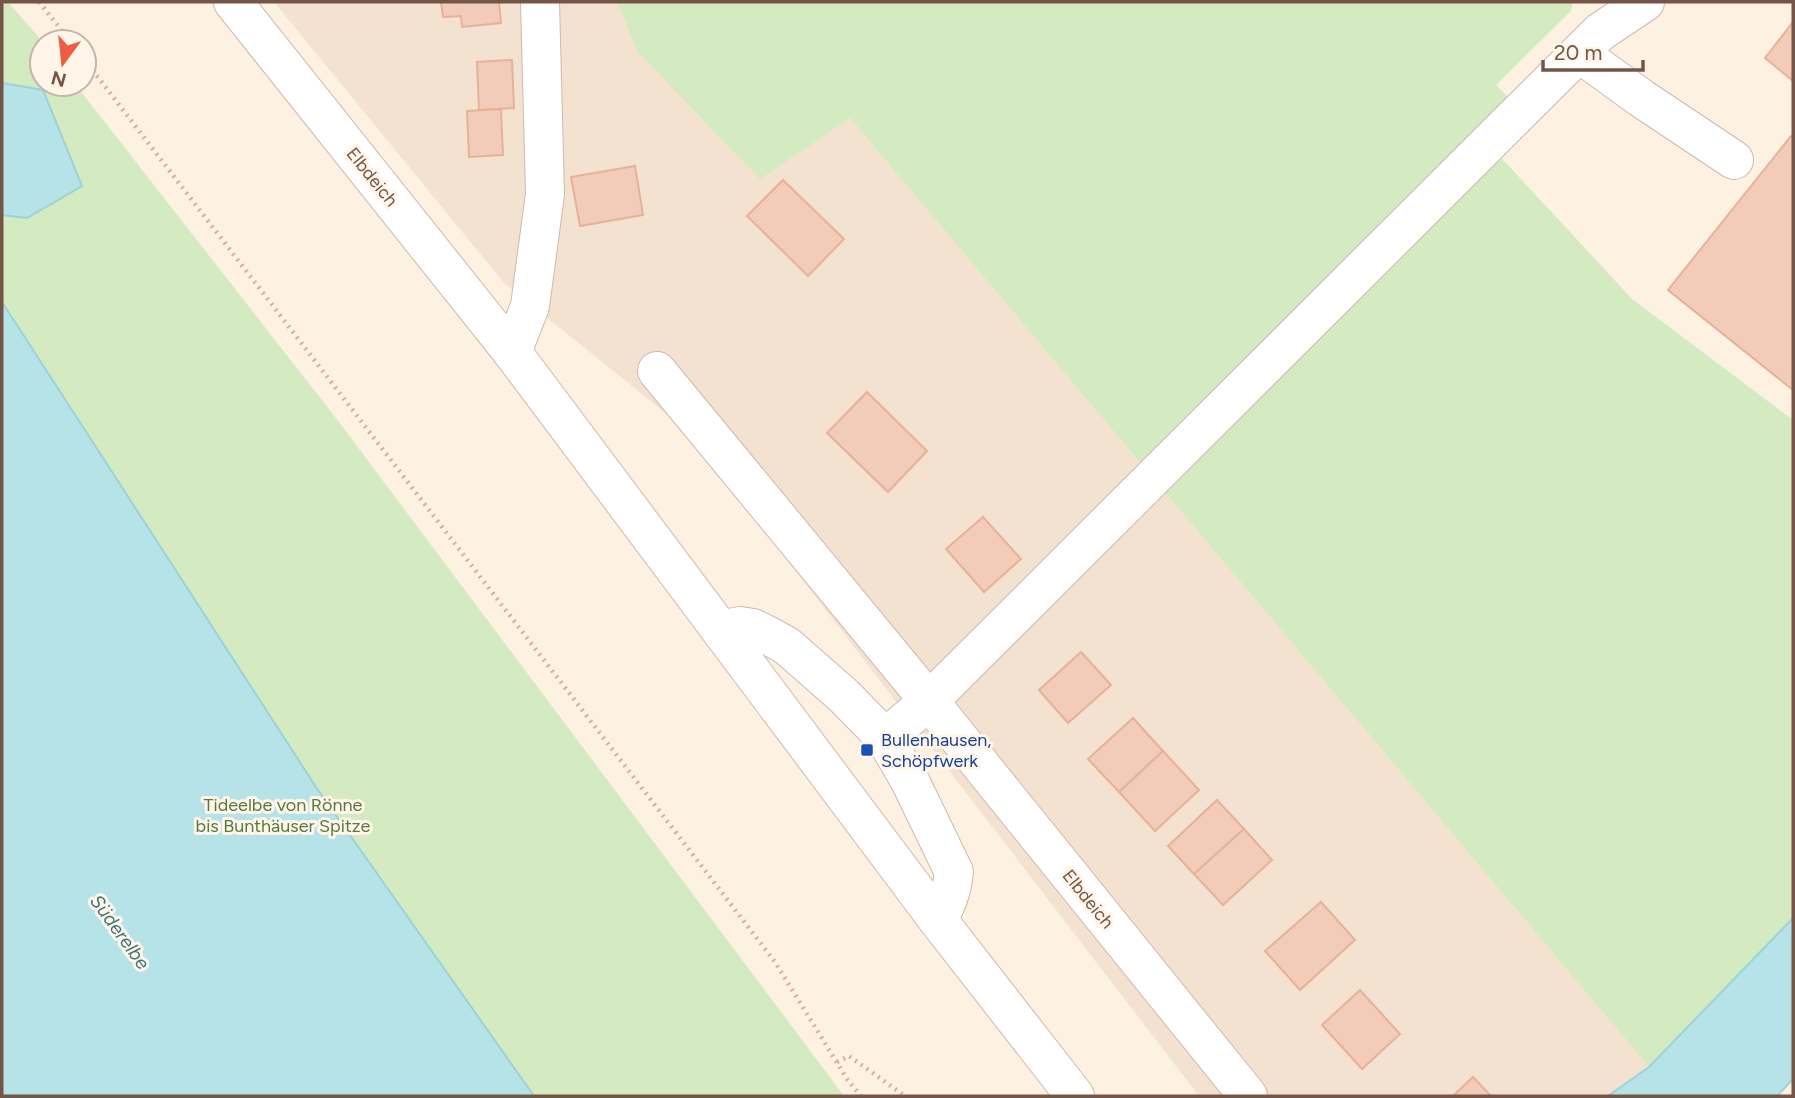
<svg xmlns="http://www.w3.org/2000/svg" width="1795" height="1098" font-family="Figtree,sans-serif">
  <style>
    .residential { fill: #f4e2d0 }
    .green { fill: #d4eac0 }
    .water { fill: #b6e3e7; stroke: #9cd3d9; stroke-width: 2 }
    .building { fill: #f3ccb9; stroke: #e6b199; stroke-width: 2 }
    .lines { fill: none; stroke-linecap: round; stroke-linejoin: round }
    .minor-casing { stroke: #d0b9ac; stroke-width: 40 }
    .path { stroke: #d7af9c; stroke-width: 4.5; stroke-dasharray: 2 5; stroke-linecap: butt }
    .minor { stroke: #fff; stroke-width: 38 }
    .transit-dot { fill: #1a4fb4; stroke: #fff5e9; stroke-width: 2.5 }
    .labels { text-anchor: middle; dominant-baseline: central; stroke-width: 6; stroke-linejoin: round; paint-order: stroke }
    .street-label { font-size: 18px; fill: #755548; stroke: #fff5e9 }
    .transit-label { font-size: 18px; fill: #164399; stroke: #fff5e9; text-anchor: start }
    .park-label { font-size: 18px; fill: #557b40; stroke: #fff5e9 }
    .water-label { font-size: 19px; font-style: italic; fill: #3c757b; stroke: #fff5e9 }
  </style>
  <rect width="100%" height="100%" fill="#fdf1e2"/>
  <path class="residential" d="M274,2H617L637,51L850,118L1649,1067L1608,1096H1199L689,432L504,283Z"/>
  <g class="green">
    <path d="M2,2H8L43,42L42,84H75L339,422L844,1096H2Z"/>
    <path d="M617,2H1573L1571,11L1496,85L1528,117L1494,150L1632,299L1793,420V918L1649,1067L850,118L760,179L637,51Z"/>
  </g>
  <g class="water">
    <path d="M2,83L43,90L82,186L27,218L2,215Z"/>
    <path d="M2,302L316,787L534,1096H2Z"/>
    <path d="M1793,918V1079L1777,1096H1608L1649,1067Z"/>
  </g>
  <g class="building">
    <path d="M441,2H499L501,23L462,27L461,16L443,17Z"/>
    <path d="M1793,22V81L1765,58Z"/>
    <path d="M512,60L514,108L479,110L477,62Z"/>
    <path d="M501,109L503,155L469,157L467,111Z"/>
    <path d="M1791,136L1793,137V390L1668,290Z"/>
    <path d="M635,166L643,215L580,226L571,177Z"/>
    <path d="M783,180L844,239L808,276L747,216Z"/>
    <path d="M867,392L927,451L888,492L827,433Z"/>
    <path d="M983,517L1021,559L984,592L946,549Z"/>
    <path d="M1081,652L1111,685L1068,723L1039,690Z"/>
    <path d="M1133,718L1163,751L1119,792L1088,759Z"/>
    <path d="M1163,751L1199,790L1155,831L1119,792Z"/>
    <path d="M1217,800L1244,829L1194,874L1168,846Z"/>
    <path d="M1244,829L1272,860L1223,905L1194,874Z"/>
    <path d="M1321,902L1355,940L1300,990L1265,951Z"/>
    <path d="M1360,990L1400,1034L1362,1069L1322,1025Z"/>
    <path d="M1473,1077L1491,1096H1453Z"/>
  </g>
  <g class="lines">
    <g class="minor-casing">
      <g id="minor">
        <path d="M233,2L512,352L937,919L1075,1096"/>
        <path d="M1579,53L1641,98L1734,160"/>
        <path d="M512,352L530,306L545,194L540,2"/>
        <path d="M657,371L929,701L1600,32L1645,2"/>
        <path d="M723,634L730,628L740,626L753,628L771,637L787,646L844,696L885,738L910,781L954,872C952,890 948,905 937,919"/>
        <path d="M885,738L929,701L1248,1096"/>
      </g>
    </g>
    <g class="path">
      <path d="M39,2L71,42"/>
      <path d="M84,59L775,962L847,1079L861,1096"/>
      <path d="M837,1062L849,1056L905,1096"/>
    </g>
    <use href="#minor" class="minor"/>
  </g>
  <rect class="transit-dot" x="860" y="743" width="14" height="14" rx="3.5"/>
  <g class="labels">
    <g class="street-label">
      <text transform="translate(372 177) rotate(51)">Elbdeich</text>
      <text transform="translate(1088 899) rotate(51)">Elbdeich</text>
    </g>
    <g class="transit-label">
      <text x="881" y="740">Bullenhausen,<tspan x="881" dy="21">Schöpfwerk</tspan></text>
    </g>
    <g class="park-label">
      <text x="283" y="805">Tideelbe von Rönne<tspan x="283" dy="21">bis Bunthäuser Spitze</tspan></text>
    </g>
    <g class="water-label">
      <text transform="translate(120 932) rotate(54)">Süderelbe</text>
    </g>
  </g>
  <rect width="1795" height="1098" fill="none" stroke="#755548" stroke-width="7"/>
  <g transform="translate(63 63) rotate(195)"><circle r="33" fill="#fff5e9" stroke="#c8b5a9" stroke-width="2"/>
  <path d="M0-5L12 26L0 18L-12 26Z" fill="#ea5e44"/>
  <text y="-10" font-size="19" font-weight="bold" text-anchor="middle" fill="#755548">N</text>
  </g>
  <path d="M1543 60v10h100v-10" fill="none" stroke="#755548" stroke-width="3.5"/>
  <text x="1554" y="60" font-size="21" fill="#755548" stroke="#fff5e9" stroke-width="5" paint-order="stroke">20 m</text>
</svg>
